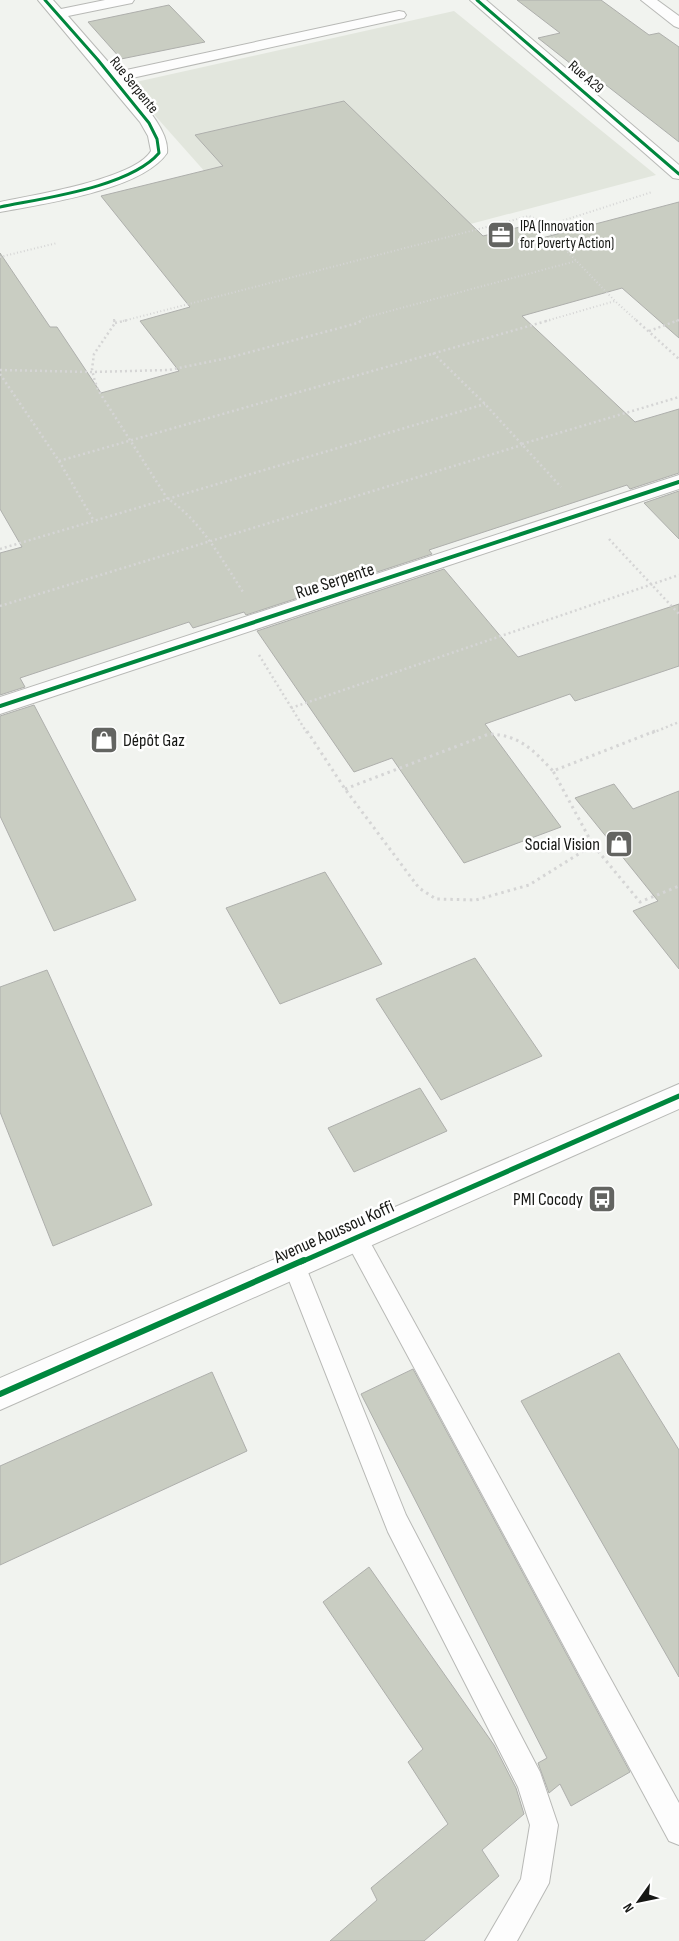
<svg xmlns="http://www.w3.org/2000/svg" width="679" height="1941" font-family="'Sofia Sans Condensed',sans-serif">
  <style>
    .built { fill: #e2e6dd }
    .building { fill: #c9cdc2; stroke: #aeafac }
    .lines { fill: none; stroke-linecap: round; stroke-linejoin: round }
    .service-casing { stroke: #b8b9b6; stroke-width: 2 }
    .minor-casing { stroke: #b8b9b6; stroke-width: 2 }
    .tertiary-casing { stroke: #b8b9b6; stroke-width: 2 }
    .path-far2 { stroke: #d5d5d5; stroke-width: 2; stroke-dasharray: 1 2.5; stroke-linecap: butt }
    .path-far1 { stroke: #d5d5d5; stroke-width: 2.5; stroke-dasharray: 2 3; stroke-linecap: butt }
    .path { stroke: #d5d5d5; stroke-width: 3; stroke-dasharray: 2.5 4; stroke-linecap: butt }
    .service { fill: #fdfdfd; fill-rule: evenodd }
    .minor { fill: #fdfdfd; fill-rule: evenodd }
    .tertiary { fill: #fdfdfd; fill-rule: evenodd }
    .cycleway-far3-casing { stroke: #fff; stroke-width: 5 }
    .cycleway-far2-casing { stroke: #fff; stroke-width: 6 }
    .cycleway-far1-casing { stroke: #fff; stroke-width: 8 }
    .cycleway-casing { stroke: #fff; stroke-width: 9 }
    .cycleway-far3 { stroke: #00873e; stroke-width: 3 }
    .cycleway-far2 { stroke: #00873e; stroke-width: 4 }
    .cycleway-far1 { stroke: #00873e; stroke-width: 5 }
    .cycleway { stroke: #00873e; stroke-width: 6 }
    .labels { text-anchor: middle; dominant-baseline: central; stroke-width: 5; stroke-linejoin: round; paint-order: stroke }
    .far-street-label { font-size: 15px; fill: #161714; stroke: #fff }
    .far-poi-label { font-size: 15px; fill: #161714; stroke: #fff; text-anchor: start }
    .street-label { font-size: 18px; fill: #161714; stroke: #fff }
    .poi-label { font-size: 18px; fill: #161714; stroke: #fff; text-anchor: end }
  </style>
  <rect width="100%" height="100%" fill="#f1f3ef"/>
  <path class="built" d="M454,11L656,175L293,271L127,84Z"/>
  <g class="building">
    <path d="M517,0H601L649,35L659,33L679,47V142L597,78L590,79L538,38L560,33Z"/>
    <path d="M169,5L205,42L121,59L88,22Z"/>
    <path d="M344,101L483,236L528,225L542,238L679,202V338L622,288L522,316L635,422L679,409V473L630,489L627,485L429,550L432,554L246,615L244,612L193,628L189,622L20,678L25,687L0,695V553L22,547L0,509V253L50,327H57L101,393L179,371L140,321L190,307L101,196L223,166L195,135Z"/>
    <path d="M679,491V539L644,503Z"/>
    <path d="M444,569L518,657L679,604V666L575,701L570,694L485,724L561,827L464,863L392,758L354,772L257,631Z"/>
    <path d="M34,705L136,900L54,931L0,816V716Z"/>
    <path d="M614,784L633,809L679,791V969L633,911L658,901L575,798Z"/>
    <path d="M325,872L382,964L280,1004L226,908Z"/>
    <path d="M475,958L542,1056L441,1100L376,999Z"/>
    <path d="M47,970L152,1205L53,1246L0,1112V987Z"/>
    <path d="M420,1088L447,1131L354,1172L328,1128Z"/>
    <path d="M619,1353L679,1450V1677L521,1401Z"/>
    <path d="M413,1369L630,1772L571,1806L560,1784L549,1793L538,1763L547,1758L361,1394Z"/>
    <path d="M212,1372L247,1451L0,1565V1466Z"/>
    <path d="M369,1567L494,1745L516,1788L524,1814L482,1850L499,1876L424,1941H330L377,1900L371,1888L448,1824L408,1762L423,1749L323,1602Z"/>
  </g>
  <g class="lines">
    <g class="service-casing">
      <g id="service">
        <path d="M356,1228L364,1231L679,1803V1845L669,1841L348,1245L345,1238L348,1231Z"/>
        <path d="M294,1254L302,1258L305,1265L406,1515L540,1772L558,1825L549,1883L517,1941H485L521,1879L530,1825L518,1787L388,1532L283,1265L286,1258Z"/>
      </g>
    </g>
    <g class="minor-casing">
      <g id="minor">
        <path d="M38,0H53L61,9L105,0H134L132,3L127,4L68,16L117,72L399,11L404,12L406,15L404,18L399,19L123,80C138,98 170,129 167,153C142,190 43,204 0,212V202C33,195 135,179 151,151L148,136L140,122Z"/>
        <path d="M470,0H486L679,165V179L673,178Z"/>
        <path d="M641,0H657L679,16V28L674,26Z"/>
        <path d="M679,475V489L0,714V697Z"/>
      </g>
    </g>
    <g class="tertiary-casing">
      <path id="tertiary" d="M679,1084V1109L0,1410V1378Z"/>
    </g>
    <g class="path-far2">
      <path d="M543,227L652,192"/>
      <path d="M0,257L57,243"/>
      <path d="M114,319V321"/>
      <path d="M123,321L529,216L536,219L615,301L637,321"/>
      <path d="M360,321L364,318L576,261"/>
      <path d="M546,321L615,301"/>
      <path d="M676,321L679,320"/>
    </g>
    <g class="path-far1">
      <path d="M114,320L115,323L94,354L92,369L94,378L98,390L167,498C201,521 221,558 243,592"/>
      <path d="M636,320L679,359"/>
      <path d="M115,323L128,320"/>
      <path d="M649,331L679,320"/>
      <path d="M433,353L485,404L561,487"/>
      <path d="M0,370L92,372L169,370L228,358L358,323L362,320"/>
      <path d="M0,374L59,461L94,521"/>
      <path d="M522,444L679,397"/>
      <path d="M59,461L550,320"/>
      <path d="M609,539L679,614"/>
      <path d="M0,549L485,404"/>
      <path d="M0,606L522,445"/>
      <path d="M259,655L307,733"/>
      <path d="M291,708L679,575"/>
      <path d="M652,733L679,722"/>
    </g>
    <g class="path">
      <path d="M307,731L345,789L419,888L436,899L476,900L529,885L593,845"/>
      <path d="M655,731L553,771L593,845L640,902L679,886"/>
      <path d="M345,789L489,734C520,735 533,750 553,771"/>
    </g>
    <use href="#service" class="service"/>
    <use href="#minor" class="minor"/>
    <use href="#tertiary" class="tertiary"/>
    <g class="cycleway-far3-casing">
      <g id="cycleway-far3">
        <path d="M477,0L679,174"/>
        <path d="M0,207C44,198 130,187 159,153L157,139L149,123L98,60L45,0"/>
      </g>
    </g>
    <g class="cycleway-far2-casing">
      <path id="cycleway-far2" d="M0,706L679,482"/>
    </g>
    <g class="cycleway-far1-casing">
      <path id="cycleway-far1" d="M301,1262L679,1096"/>
    </g>
    <g class="cycleway-casing">
      <path id="cycleway" d="M0,1394L304,1260"/>
    </g>
    <use href="#cycleway-far3" class="cycleway-far3"/>
    <use href="#cycleway-far2" class="cycleway-far2"/>
    <use href="#cycleway-far1" class="cycleway-far1"/>
    <use href="#cycleway" class="cycleway"/>
  </g>
  <defs>
    <g id="office-square" transform="scale(1.4375)"><rect x="-9" y="-9" width="18" height="18" rx="4" fill="#636461" stroke="#fff"/><path d="M-6-3h4V-5.5h4V-3h4V5H-6ZM-1-4.5V-3h2v-1.5ZM-6 0V1H6V0Z" fill="#fff"/></g>
    <g id="shop-square" transform="scale(1.4375)"><rect x="-9" y="-9" width="18" height="18" rx="4" fill="#636461" stroke="#fff"/><path d="M-5-2.5h2.3a2.7 3.5 0 0 1 5.4 0H5L5.5 6h-11ZM-1.5-2.5h3a1.5 2.3 0 0 0-3 0Z" fill="#fff"/></g>
    <g id="bus-square" transform="scale(1.4375)"><rect x="-9" y="-9" width="18" height="18" rx="4" fill="#636461" stroke="#fff"/><path d="M-5-6H5V4H4V6H2V4H-2V6H-4V4H-5ZM-3.5-4V0h7V-4ZM-3.5 1.2v1.5H-2V1.2ZM2 1.2v1.5H3.5V1.2Z" fill="#fff"/></g>
  </defs>
  <g fill-rule="evenodd">
    <use href="#office-square" x="501" y="235"/>
    <use href="#shop-square" x="104" y="740"/>
    <use href="#shop-square" x="619" y="844"/>
    <use href="#bus-square" x="602" y="1199"/>
  </g>
  <g class="labels">
    <g class="far-street-label">
      <text transform="translate(586 77) rotate(41)">Rue A29</text>
      <text transform="translate(134 85) rotate(51)">Rue Serpente</text>
    </g>
    <g class="far-poi-label">
      <text x="520" y="226">IPA (Innovation<tspan x="520" dy="17">for Poverty Action)</tspan></text>
    </g>
    <g class="street-label">
      <text transform="translate(335 581) rotate(-18)">Rue Serpente</text>
      <text transform="translate(334 1232) rotate(-24)">Avenue Aoussou Koffi</text>
    </g>
    <g class="poi-label">
      <text x="123" y="740" text-anchor="start">Dépôt Gaz</text>
      <text x="600" y="844">Social Vision</text>
      <text x="583" y="1199">PMI Cocody</text>
    </g>
  </g>
  <g transform="translate(639 1901) rotate(237)" stroke="#ffffff" stroke-width="4" paint-order="stroke">
  <path d="M0-4L9 19L0 12L-9 19Z" fill="#161714"/>
  <text y="-8" font-size="14" font-weight="bold" text-anchor="middle" fill="#161714">N</text>
  </g>
</svg>
